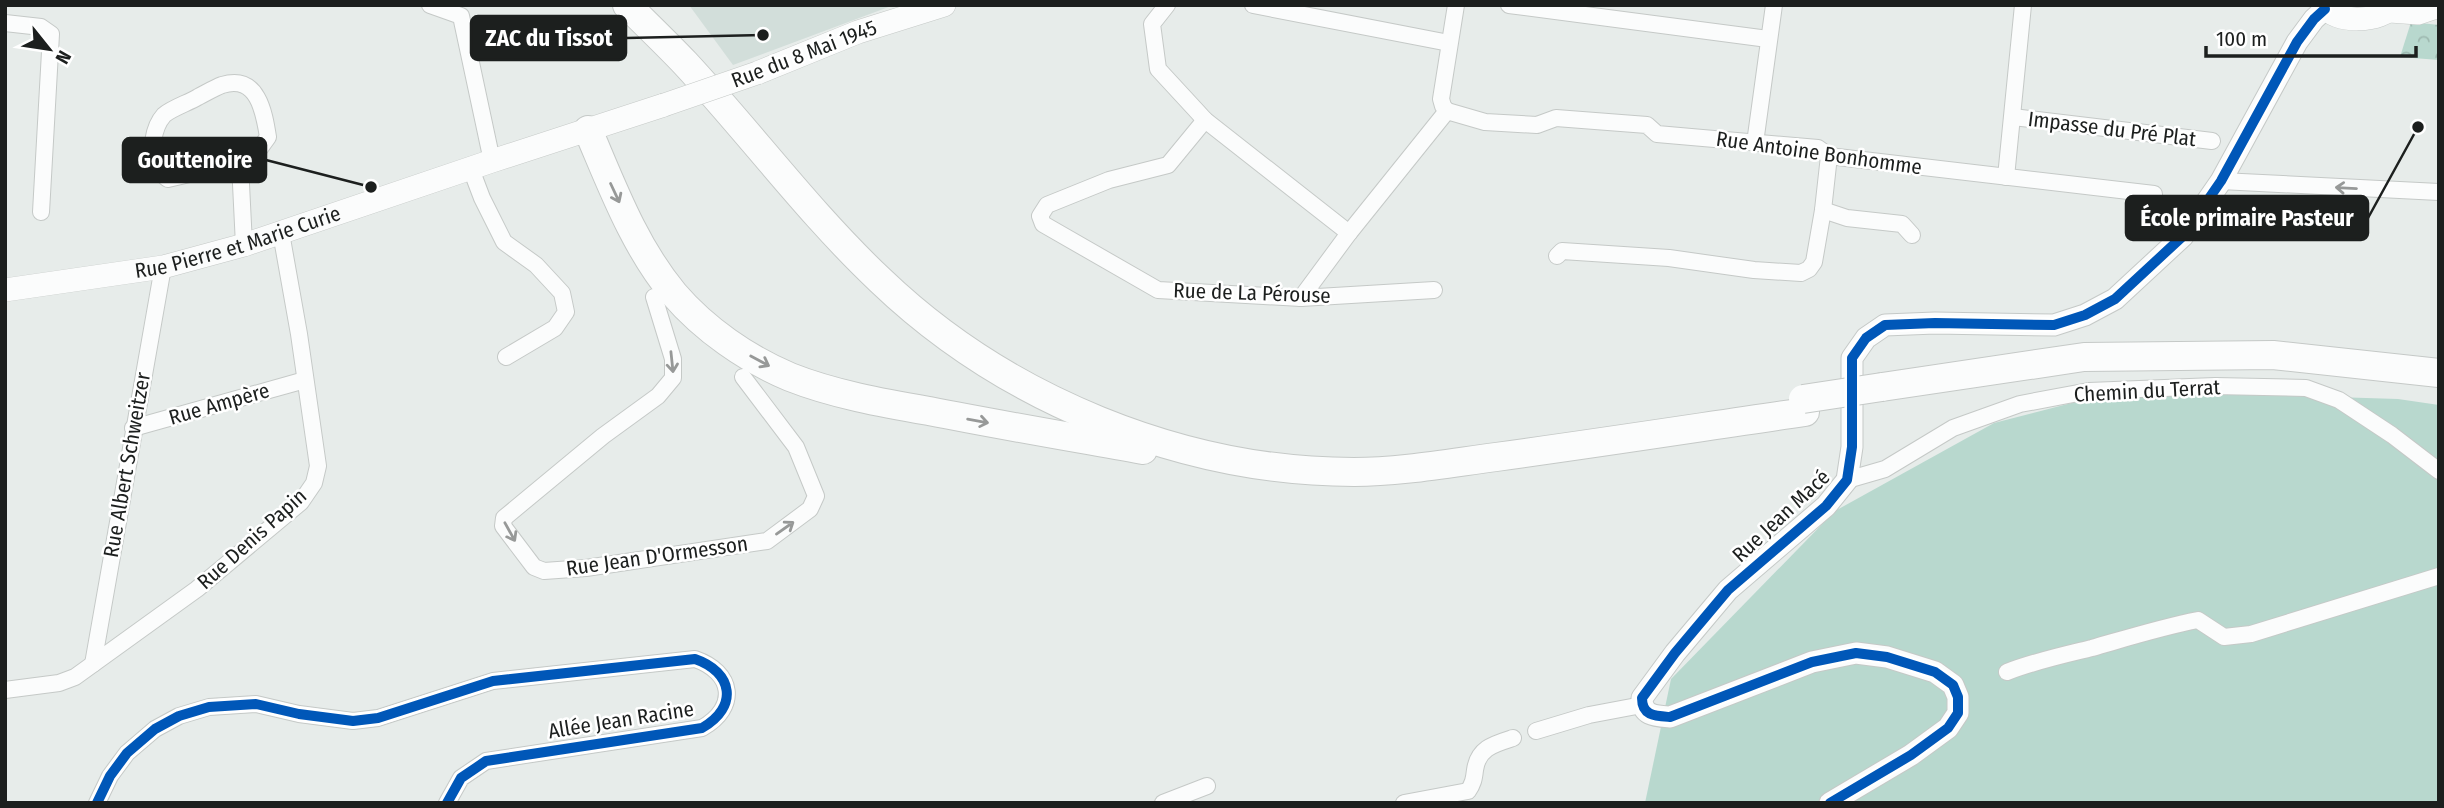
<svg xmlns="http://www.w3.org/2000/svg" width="2444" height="808" font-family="'Fira Sans Condensed',sans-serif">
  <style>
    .built { fill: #d2deda }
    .green { fill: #b8d8ce }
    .park { fill: url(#park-crowns) }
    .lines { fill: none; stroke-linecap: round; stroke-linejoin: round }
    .minor-casing { stroke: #c5c9c7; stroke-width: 18 }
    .tertiary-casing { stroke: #c5c9c7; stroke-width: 23 }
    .secondary-casing { stroke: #c5c9c7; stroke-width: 24 }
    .trunk-casing { stroke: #c5c9c7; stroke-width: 30 }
    .minor { stroke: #fbfcfc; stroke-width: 16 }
    .tertiary { stroke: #fbfcfc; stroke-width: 21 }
    .secondary { stroke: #fbfcfc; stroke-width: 23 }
    .trunk { stroke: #fbfcfc; stroke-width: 28 }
    .secondary-bridge-casing { stroke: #c5c9c7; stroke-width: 24; stroke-linecap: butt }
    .trunk-bridge-casing { stroke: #c5c9c7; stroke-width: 30; stroke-linecap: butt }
    .secondary-bridge { stroke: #fbfcfc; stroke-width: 23 }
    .trunk-bridge { stroke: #fbfcfc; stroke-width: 28 }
    .cycleway-casing { stroke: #fff; stroke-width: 15 }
    .cycleway { stroke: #0057b8; stroke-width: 10 }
    .oneway { stroke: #979998 }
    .labels { text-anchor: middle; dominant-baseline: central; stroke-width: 5; stroke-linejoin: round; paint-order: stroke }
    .street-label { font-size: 21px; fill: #1c1f1e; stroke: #fff }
    .leader { fill: none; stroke: #1c1f1e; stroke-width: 2.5 }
    .callout-dot { fill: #1c1f1e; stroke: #fff; stroke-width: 2.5 }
    .callout { fill: #1c1f1e; stroke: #1c1f1e; stroke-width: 2.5 }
    .callout-label { font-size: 23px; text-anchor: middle; font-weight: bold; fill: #fff }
  </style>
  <defs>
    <pattern id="park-crowns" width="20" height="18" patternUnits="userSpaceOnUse" patternTransform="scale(1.75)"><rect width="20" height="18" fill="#b8d8ce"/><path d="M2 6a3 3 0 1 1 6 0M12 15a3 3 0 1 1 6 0" fill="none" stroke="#9eb9b0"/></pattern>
  </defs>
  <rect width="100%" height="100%" fill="#e7ecea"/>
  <path class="built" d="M689,5H894L733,65Z"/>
  <path class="green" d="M2233,394L2398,399L2439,405V803H1645L1671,679L1835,511L1994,423L2087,399Z"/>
  <path class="park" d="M2411,22L2439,25V60L2400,57Z"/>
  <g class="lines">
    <g class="minor-casing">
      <g id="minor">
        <path d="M430,5L461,16L492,161"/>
        <path d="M1167,5L1152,24L1158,69L1194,108L1205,120L1349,233"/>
        <path d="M1253,5L1449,43"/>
        <path d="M1509,5L1768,39"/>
        <path d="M5,23L41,27L51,34L41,212"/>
        <path d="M1447,111L1485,122L1537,125L1556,118L1647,125L1657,134L1818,148L1829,156L2154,194"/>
        <path d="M2013,117L2212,141"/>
        <path d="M1205,120L1168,165L1109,180L1047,205L1040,216L1043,224L1158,290L1301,298L1434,290"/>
        <path d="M1755,143L1774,5"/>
        <path d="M240,164L228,165L168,179C164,176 158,172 156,168C149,153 153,127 164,115C172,108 188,103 198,97C206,93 214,88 222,85C258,74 264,112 268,137L255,155L240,164L244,245"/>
        <path d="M471,169L482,198L504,242L536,265L562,293L566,312L555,328L506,357"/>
        <path d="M2006,177L2023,5"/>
        <path d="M2221,181L2439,192"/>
        <path d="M1823,210L1847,218L1902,224L1912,235"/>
        <path d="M1557,256L1562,251L1669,258L1754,270L1801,273L1809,269L1814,262L1823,210L1829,156"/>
        <path d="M654,297L673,359V378L658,396L603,436L504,518L503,526L534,567L544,571L586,568L767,541L810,509L816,496L796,447L743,377"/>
        <path d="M1301,298L1349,233L1447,111L1443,106L1441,99L1456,5"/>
        <path d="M133,428L305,380"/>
        <path d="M1847,480L1885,469L1953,428L2020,404L2089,391L2215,386L2306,388L2339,400L2392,435L2439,471"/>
        <path d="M93,664L163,267"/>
        <path d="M2007,672C2035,661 2063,655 2092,648C2127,638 2162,627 2198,620L2224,637L2251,634L2439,576"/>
        <path d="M5,690L59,683L75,677L197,589L301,502L314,483L318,466L299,334L281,233"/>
        <path d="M1536,731L1589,715L1642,705"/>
        <path d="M97,803L110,776L127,753L155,729L179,716L209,707L256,704L299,714L353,721L378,718L493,681L695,659C733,672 739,707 702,728L486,761L461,778L447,803"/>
        <path d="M1163,803L1207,786"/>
        <path d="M1404,803L1468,791C1473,784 1474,779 1475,770C1478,748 1494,744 1513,738"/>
      </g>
    </g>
    <g class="tertiary-casing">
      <path id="tertiary" d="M1830,803L1911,755L1948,728L1958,713V697L1953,685L1935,672L1887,657L1856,653L1812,662L1670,717C1655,716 1642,716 1642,698L1675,653L1728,590L1826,506L1847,480L1852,447V358L1866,338L1885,325L1935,323L2054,325L2085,315L2115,299L2183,236L2221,181L2297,42L2314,19L2325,9"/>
    </g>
    <g class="secondary-casing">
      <g id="secondary">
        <path d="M2324,5C2333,25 2384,22 2394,5"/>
        <path d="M2390,11L2418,13L2439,6"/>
        <path d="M757,73L858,32L944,5"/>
        <path id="s1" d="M5,290L163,267L244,245L492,161L664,105"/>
      </g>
    </g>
    <g class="trunk-casing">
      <g id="trunk">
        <path d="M627,5C646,24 666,43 685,63C751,134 809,213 880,280C1004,399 1182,472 1354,472C1400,472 1450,463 1496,457C1599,443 1702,427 1805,412"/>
        <path d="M588,130C612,186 634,246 674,294C704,329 747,359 790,377C833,394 882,403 929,411C1000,425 1071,437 1143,450"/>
        <path d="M1882,387L2084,357L2273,355L2439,373"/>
      </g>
    </g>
    <use href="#minor" class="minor"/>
    <use href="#tertiary" class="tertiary"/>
    <use href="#secondary" class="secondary"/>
    <use href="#trunk" class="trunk"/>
    <g class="secondary-bridge-casing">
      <path id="secondary-bridge" d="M664,105L757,73"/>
    </g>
    <g class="trunk-bridge-casing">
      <path id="trunk-bridge" d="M1803,399L1882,387"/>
    </g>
    <use href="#secondary-bridge" class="secondary-bridge"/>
    <use href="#trunk-bridge" class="trunk-bridge"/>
    <g class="cycleway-casing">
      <g id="cycleway">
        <path d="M97,803L110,776L127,753L155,729L179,716L209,707L256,704L299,714L353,721L378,718L493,681L695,659C733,672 739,707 702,728L486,761L461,778L447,803"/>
        <path d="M1830,803L1911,755L1948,728L1958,713V697L1953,685L1935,672L1887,657L1856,653L1812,662L1670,717C1655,716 1642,716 1642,698L1675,653L1728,590L1826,506L1847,480L1852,447V358L1866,338L1885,325L1935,323L2054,325L2085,315L2115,299L2183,236L2221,181L2297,42L2314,19L2325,9"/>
      </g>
    </g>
    <use href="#cycleway" class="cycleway"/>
  </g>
  <defs><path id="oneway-shaft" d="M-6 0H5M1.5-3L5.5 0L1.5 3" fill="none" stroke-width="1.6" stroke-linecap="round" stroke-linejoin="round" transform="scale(1.75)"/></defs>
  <g class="oneway">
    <use href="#oneway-shaft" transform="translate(2346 188) rotate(-177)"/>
    <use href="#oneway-shaft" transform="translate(615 193) rotate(65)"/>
    <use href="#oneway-shaft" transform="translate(760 361) rotate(28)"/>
    <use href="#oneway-shaft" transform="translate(672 362) rotate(84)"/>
    <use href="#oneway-shaft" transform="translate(978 421) rotate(10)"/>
    <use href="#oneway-shaft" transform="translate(785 528) rotate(-35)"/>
    <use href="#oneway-shaft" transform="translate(510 532) rotate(61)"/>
  </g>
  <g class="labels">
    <g class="street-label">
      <text transform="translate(804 54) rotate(-21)">Rue du 8 Mai 1945</text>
      <text transform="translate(2112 129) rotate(7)">Impasse du Pré Plat</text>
      <text transform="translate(1819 153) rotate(8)">Rue Antoine Bonhomme</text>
      <text stroke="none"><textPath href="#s1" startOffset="238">Rue Pierre et Marie Curie</textPath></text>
      <text transform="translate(1252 293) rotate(2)">Rue de La Pérouse</text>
      <text transform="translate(2147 391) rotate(-3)">Chemin du Terrat</text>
      <text transform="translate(219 404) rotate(-16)">Rue Ampère</text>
      <text transform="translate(127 465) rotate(-80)">Rue Albert Schweitzer</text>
      <text transform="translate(1781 516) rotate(-43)">Rue Jean Macé</text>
      <text transform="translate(252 539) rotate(-42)">Rue Denis Papin</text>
      <text transform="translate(657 556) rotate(-8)">Rue Jean D'Ormesson</text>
      <text transform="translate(621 720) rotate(-9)">Allée Jean Racine</text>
    </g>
  </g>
  <path class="leader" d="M763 35L626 38M371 187L266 160M2418 127L2368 218"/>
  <g class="callout-dot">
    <circle cx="763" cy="35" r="7"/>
    <circle cx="371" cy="187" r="7"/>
    <circle cx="2418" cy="127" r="7"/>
  </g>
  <g class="callout">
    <rect x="471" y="16" width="155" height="44" rx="7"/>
    <rect x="123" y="138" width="143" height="44" rx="7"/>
    <rect x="2126" y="196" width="242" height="44" rx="7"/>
  </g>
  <g class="callout-label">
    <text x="549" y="46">ZAC du Tissot</text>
    <text x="195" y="168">Gouttenoire</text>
    <text x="2247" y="226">École primaire Pasteur</text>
  </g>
  <rect width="2444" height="808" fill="none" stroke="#1c1f1e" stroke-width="14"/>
  <g transform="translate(49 49) rotate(120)" stroke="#ffffff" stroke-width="5" paint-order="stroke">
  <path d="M0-5L12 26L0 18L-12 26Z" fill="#1c1f1e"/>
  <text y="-10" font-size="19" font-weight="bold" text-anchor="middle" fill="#1c1f1e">N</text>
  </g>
  <path d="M2206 46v10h210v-10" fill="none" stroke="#1c1f1e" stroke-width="3.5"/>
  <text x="2216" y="46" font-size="21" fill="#1c1f1e" stroke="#ffffff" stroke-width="5" paint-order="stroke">100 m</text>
</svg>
